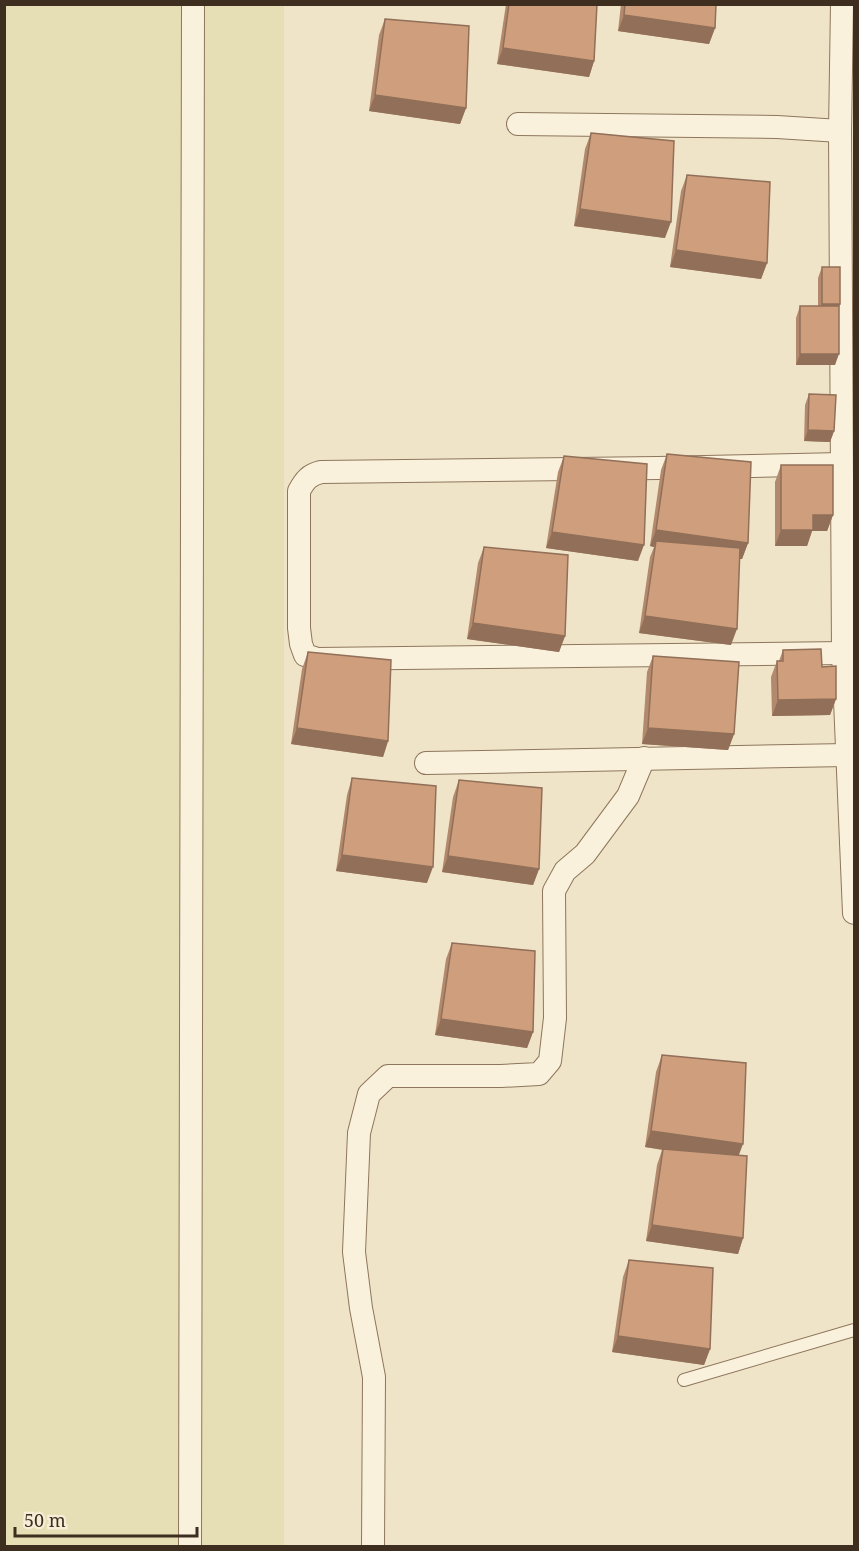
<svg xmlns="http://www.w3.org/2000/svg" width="859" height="1551" font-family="'Noto Serif',serif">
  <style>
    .farmland { fill: #e6deb5 }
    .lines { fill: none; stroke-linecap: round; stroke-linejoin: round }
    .service-casing { stroke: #8d765c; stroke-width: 14 }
    .minor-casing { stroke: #8d765c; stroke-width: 24 }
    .service { stroke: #faf1dc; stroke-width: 12 }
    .minor { stroke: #faf1dc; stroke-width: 22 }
    .wall { fill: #b2896c }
    .shaded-wall { fill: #916f58 }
    .building { fill: #cf9f7d; stroke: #916f58; stroke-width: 1.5 }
  </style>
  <rect width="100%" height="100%" fill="#f0e4c8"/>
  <rect class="farmland" x="5" y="5" width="279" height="1541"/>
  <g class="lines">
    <g class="service-casing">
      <path id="service" d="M684,1380L854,1330"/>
    </g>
    <g class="minor-casing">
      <g id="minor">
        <path d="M842,4L840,131L843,653L854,913"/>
        <path d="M518,124L777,127L840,131"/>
        <path d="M841,464L658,468L321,472C309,475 305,480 299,491V628L301,644L305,655L317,659L843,653"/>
        <path d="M426,763L847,755"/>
        <path d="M190,1546L193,4"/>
        <path d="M373,1546L374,1377L361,1308L354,1252L359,1133L369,1094L388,1076H501L539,1074L550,1061L555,1018L554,891L565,871L585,854L628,796L644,758"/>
      </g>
    </g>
    <use href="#service" class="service"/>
    <use href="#minor" class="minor"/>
  </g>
  <g class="wall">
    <path d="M506,4H597L594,61L589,77L497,64Z"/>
    <path d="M621,4H716L715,28L709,44L618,31Z"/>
    <path d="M385,19L466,108L460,124L369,111L379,35Z"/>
    <path d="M591,133L665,238L574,226L585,149Z"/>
    <path d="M687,175L767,263L761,279L670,267L681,191Z"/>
    <path d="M822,267L840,304L839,307L835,365H796V318L800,306H818V278Z"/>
    <path d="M809,394L834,431L830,442L804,441L805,405Z"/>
    <path d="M667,454L748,543L742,559H739L731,645L639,633L650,557L654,547L650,546L661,470Z"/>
    <path d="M564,456L638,561L546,548L558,472Z"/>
    <path d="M781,465L833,515L827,531H812L807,546H775V482Z"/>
    <path d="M484,547L565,636L559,652L467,639L478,563Z"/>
    <path d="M783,650L822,667L836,699L830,715L772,716L771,677L777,661H779Z"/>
    <path d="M308,652L388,741L383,757L291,744L302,669Z"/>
    <path d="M653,656L734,734L728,750L642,744L647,672Z"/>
    <path d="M352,778L427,883L336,871L347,795Z"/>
    <path d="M459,780L539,869L533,885L442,872L453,797Z"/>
    <path d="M452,943L533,1032L527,1048L435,1035L446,959Z"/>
    <path d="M662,1055L739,1156L743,1238L738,1254L646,1241L657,1165L662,1150L645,1147L656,1072Z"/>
    <path d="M629,1260L710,1349L704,1365L612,1352L623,1277Z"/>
  </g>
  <g class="shaded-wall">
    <path d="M624,15L715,28L709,44L618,31Z"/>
    <path d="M503,48L594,61L589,77L497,64Z"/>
    <path d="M375,95L466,108L460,124L369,111Z"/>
    <path d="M580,209L671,222L665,238L574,226Z"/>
    <path d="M676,250L767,263L761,279L670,267Z"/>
    <path d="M822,304H840L836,315H818Z"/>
    <path d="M800,354H839L835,365H796Z"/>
    <path d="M808,430L834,431L830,442L804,441Z"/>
    <path d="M813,515H833L827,531H812L807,546H775L781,530Z"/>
    <path d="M656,530L748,543L742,559L655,547L656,541L654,547L650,546Z"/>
    <path d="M552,532L644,545L638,561L546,548Z"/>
    <path d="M645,616L737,629L731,645L639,633Z"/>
    <path d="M473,623L565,636L559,652L467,639Z"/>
    <path d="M836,699L830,715L772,716L778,700Z"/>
    <path d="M297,728L388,741L383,757L291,744Z"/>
    <path d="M648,728L734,734L728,750L642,744Z"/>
    <path d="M342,855L433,867L427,883L336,871Z"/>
    <path d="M448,856L539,869L533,885L442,872Z"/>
    <path d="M441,1019L533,1032L527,1048L435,1035Z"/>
    <path d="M651,1131L743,1144L737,1160L645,1147Z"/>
    <path d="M652,1225L743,1238L738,1254L646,1241Z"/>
    <path d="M618,1336L710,1349L704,1365L612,1352Z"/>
  </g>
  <g class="building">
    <path d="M509,4H597L594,61L503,48Z"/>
    <path d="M625,4H716L715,28L624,15Z"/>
    <path d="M385,19L469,26L466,108L375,95Z"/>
    <path d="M591,133L674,141L671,222L580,209Z"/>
    <path d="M687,175L770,182L767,263L676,250Z"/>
    <rect x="822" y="267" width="18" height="37"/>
    <rect x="800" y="306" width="39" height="48"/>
    <path d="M809,394L836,395L834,431L808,430Z"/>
    <path d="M667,454L751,462L748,543L656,530Z"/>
    <path d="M564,456L647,464L644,545L552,532Z"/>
    <path d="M781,465H833V515H813V530H781Z"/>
    <path d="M656,541L740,548L737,629L645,616Z"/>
    <path d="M484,547L568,555L565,636L473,623Z"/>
    <path d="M821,649L822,667L836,666V699L778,700L777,661H783V650Z"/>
    <path d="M308,652L391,660L388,741L297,728Z"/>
    <path d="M653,656L739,662L734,734L648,728Z"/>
    <path d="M352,778L436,786L433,867L342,855Z"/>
    <path d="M459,780L542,788L539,869L448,856Z"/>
    <path d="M452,943L535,951L533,1032L441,1019Z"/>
    <path d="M662,1055L746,1063L743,1144L651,1131Z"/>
    <path d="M663,1149L747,1156L743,1238L652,1225Z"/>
    <path d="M629,1260L713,1268L710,1349L618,1336Z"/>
  </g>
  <rect width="859" height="1551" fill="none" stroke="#3d2e20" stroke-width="12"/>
  <path d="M15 1527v9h182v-9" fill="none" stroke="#3d2e20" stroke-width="3"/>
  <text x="24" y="1527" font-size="18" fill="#3d2e20" stroke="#f7eed8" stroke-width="4.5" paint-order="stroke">50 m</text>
</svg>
